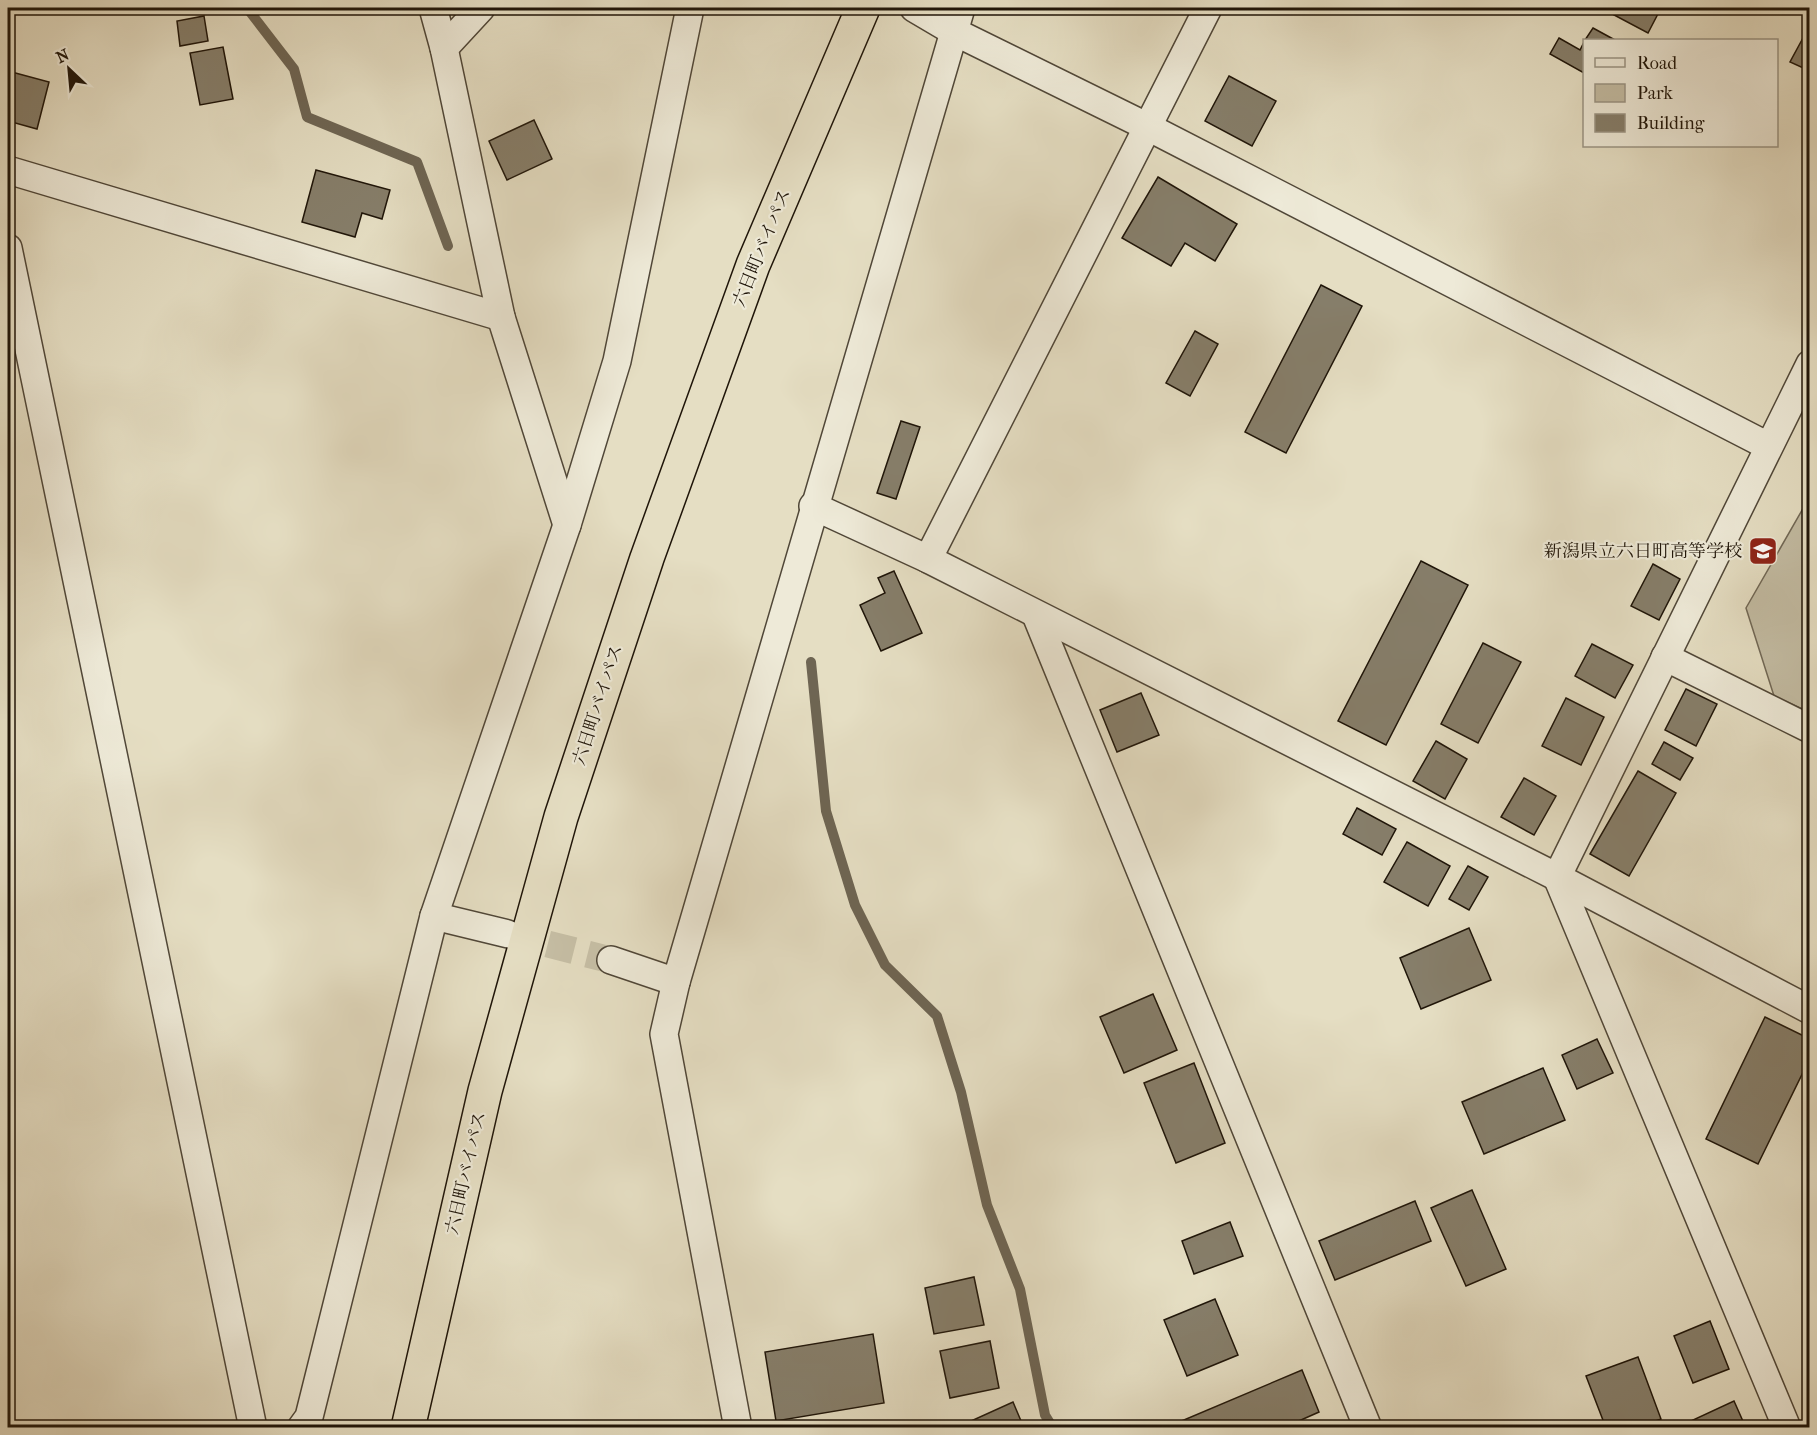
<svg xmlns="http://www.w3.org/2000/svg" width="1817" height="1435" font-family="'IM FELL French Canon','Noto Serif JP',serif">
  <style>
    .green { fill: #c3bca3; stroke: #716856; stroke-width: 1.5 }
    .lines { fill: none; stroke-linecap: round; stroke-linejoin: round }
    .stream { stroke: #6e6553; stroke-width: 10 }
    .building { fill: #867e6a; stroke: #1f1509; stroke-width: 1.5 }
    .minor-tunnel { stroke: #c7c0a7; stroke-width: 27; stroke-dasharray: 27 14; stroke-linecap: butt }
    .minor-casing { stroke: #504738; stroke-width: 30 }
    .trunk-casing { stroke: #1f1509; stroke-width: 36 }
    .minor { stroke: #eeead8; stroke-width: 27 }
    .trunk { stroke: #e5dec3; stroke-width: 33 }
    .labels { text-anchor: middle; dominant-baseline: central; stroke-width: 4.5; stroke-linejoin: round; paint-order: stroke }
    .street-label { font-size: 18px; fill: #1f1509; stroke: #eeead8 }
    .poi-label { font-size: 18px; fill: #1f1509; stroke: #eeead8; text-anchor: end }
  </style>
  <rect width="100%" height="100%" fill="#e5dec3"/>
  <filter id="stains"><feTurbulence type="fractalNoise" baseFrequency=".00333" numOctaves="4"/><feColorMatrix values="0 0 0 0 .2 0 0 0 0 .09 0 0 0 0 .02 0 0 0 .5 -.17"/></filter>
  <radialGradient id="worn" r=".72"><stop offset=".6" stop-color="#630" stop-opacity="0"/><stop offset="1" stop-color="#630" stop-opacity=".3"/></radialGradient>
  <path class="green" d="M1809,498L1810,712H1809L1774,696L1746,608Z"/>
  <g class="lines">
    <g class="stream">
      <path d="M247,8L294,69L307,117L417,162L448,246"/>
      <path d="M811,662L826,811L855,905L885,965L937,1016L961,1092L987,1205L1020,1289L1045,1415L1053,1428"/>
    </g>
  </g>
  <g class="building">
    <path d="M1601,8H1661L1648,33Z"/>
    <path d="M204,16L208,41L180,46L177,21Z"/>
    <path d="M1810,25V71L1790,62Z"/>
    <path d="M1593,28L1615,40H1585Z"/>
    <path d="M1559,38L1580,50L1584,42V73L1550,54Z"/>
    <path d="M223,47L233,99L200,105L190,53Z"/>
    <path d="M8,71L49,82L37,129L8,121Z"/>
    <path d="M1229,76L1276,101L1252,146L1205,121Z"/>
    <path d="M534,120L552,159L507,180L489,141Z"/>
    <path d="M316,170L390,190L382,219L362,213L355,237L302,222Z"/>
    <path d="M1158,177L1237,224L1215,261L1185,243L1171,266L1122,238Z"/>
    <path d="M1321,285L1362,306L1286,453L1245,432Z"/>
    <path d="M1195,331L1218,344L1190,396L1166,383Z"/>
    <path d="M901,421L920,427L896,499L877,493Z"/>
    <path d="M1421,561L1468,585L1386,745L1338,721Z"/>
    <path d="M1653,564L1680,579L1659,620L1631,606Z"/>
    <path d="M894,571L922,633L881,651L860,605L885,593L878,578Z"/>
    <path d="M1483,643L1521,662L1478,743L1441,724Z"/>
    <path d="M1592,644L1633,665L1615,698L1575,676Z"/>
    <path d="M1686,689L1717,704L1696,746L1665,730Z"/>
    <path d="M1141,693L1159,735L1117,752L1100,710Z"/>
    <path d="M1566,698L1604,717L1581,765L1542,746Z"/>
    <path d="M1436,741L1467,759L1445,799L1413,781Z"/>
    <path d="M1664,742L1693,758L1680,780L1652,764Z"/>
    <path d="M1638,771L1676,793L1629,876L1590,854Z"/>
    <path d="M1524,778L1556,796L1534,835L1501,817Z"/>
    <path d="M1357,808L1396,829L1382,855L1343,834Z"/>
    <path d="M1407,842L1450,866L1428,906L1384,882Z"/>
    <path d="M1468,866L1488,877L1469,910L1449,899Z"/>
    <path d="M1469,928L1491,980L1421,1009L1400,958Z"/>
    <path d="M1153,994L1177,1050L1124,1073L1100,1017Z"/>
    <path d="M1765,1017L1810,1039V1058L1758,1164L1706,1139Z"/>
    <path d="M1597,1039L1613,1073L1577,1089L1562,1055Z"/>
    <path d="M1194,1063L1225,1143L1176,1163L1144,1083Z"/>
    <path d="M1543,1068L1565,1120L1484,1154L1462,1102Z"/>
    <path d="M1472,1190L1506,1269L1466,1286L1431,1208Z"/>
    <path d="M1415,1201L1431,1241L1335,1280L1319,1241Z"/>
    <path d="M1230,1222L1243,1256L1194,1274L1182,1241Z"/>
    <path d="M974,1277L984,1325L934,1334L925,1288Z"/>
    <path d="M1215,1299L1238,1355L1187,1376L1164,1320Z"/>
    <path d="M1710,1321L1729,1369L1693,1383L1674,1336Z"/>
    <path d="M873,1334L884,1403L776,1421L765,1352Z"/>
    <path d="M990,1341L999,1388L950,1398L940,1351Z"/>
    <path d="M1638,1357L1661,1419L1637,1428H1606L1586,1376Z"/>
    <path d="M1302,1370L1319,1412L1283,1428H1165Z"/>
    <path d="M1734,1401L1746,1428H1681L1680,1426Z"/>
    <path d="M1013,1402L1024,1428H960V1426Z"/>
  </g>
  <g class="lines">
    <path class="minor-tunnel" d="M508,934L611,960"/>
    <g class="minor-casing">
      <g id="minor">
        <path d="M433,8L444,48L501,317L567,525"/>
        <path d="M914,8L953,31L1148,127L1768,446"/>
        <path d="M444,48L481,8"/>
        <path d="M8,170L501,317"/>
        <path d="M8,248L253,1428"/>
        <path d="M813,506L928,559L1557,877L1810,1010"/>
        <path d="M928,559L1208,8"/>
        <path d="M1036,615L1368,1428"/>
        <path d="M1665,657L1810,729"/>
        <path d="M434,916L508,934"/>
        <path d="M611,960L676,982"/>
        <path d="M301,1428L309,1417L434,916L567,525L617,361L690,8"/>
        <path d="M738,1428L664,1034L676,982L961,8"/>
        <path d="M1787,1428L1557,877L1810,364"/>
      </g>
    </g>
    <g class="trunk-casing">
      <path id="trunk" d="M408,1428L485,1091L561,817L647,558L753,265L863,8"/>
    </g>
    <use href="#minor" class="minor"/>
    <use href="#trunk" class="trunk"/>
  </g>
  <defs>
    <g id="school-square" transform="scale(1.5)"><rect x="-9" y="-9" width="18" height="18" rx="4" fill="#8f2418" stroke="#eeead8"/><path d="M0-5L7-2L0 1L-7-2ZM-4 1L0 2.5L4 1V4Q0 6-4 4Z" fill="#fff"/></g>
  </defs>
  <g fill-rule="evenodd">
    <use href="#school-square" x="1763" y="551"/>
  </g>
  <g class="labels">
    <g class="street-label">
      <text transform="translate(762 248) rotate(-68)">六日町バイパス</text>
      <text transform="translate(598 705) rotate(-72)">六日町バイパス</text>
      <text transform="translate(466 1173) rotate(-77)">六日町バイパス</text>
    </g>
    <g class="poi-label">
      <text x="1742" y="551">新潟県立六日町高等学校</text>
    </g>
  </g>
  <rect width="1817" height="1435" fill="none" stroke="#e5dec3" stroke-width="30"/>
  <rect x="9" y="9" width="1799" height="1417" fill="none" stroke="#1f1509" stroke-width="3"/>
  <rect x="15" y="15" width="1787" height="1405" fill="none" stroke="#1f1509" stroke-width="1.5"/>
  <rect x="1583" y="39" width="195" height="108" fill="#eeead8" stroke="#9b9585" stroke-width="1.5"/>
  <rect x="1595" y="58" width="30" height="9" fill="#eeead8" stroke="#9b9585" stroke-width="1.5"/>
  <text x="1637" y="69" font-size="18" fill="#1f1509">Road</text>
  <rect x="1595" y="84" width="30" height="18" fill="#c3bca3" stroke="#9b9585" stroke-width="1.5"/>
  <text x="1637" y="99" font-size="18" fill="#1f1509">Park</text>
  <rect x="1595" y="114" width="30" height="18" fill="#867e6a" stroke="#9b9585" stroke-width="1.5"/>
  <text x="1637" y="129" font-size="18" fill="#1f1509">Building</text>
  <g transform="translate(69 69) rotate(334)" stroke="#eeead8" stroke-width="4.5" paint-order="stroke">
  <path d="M0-4.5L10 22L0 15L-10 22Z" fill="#1f1509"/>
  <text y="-9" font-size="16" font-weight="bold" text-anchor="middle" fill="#1f1509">N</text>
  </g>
  <rect width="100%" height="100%" filter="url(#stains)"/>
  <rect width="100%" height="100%" fill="url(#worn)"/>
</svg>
